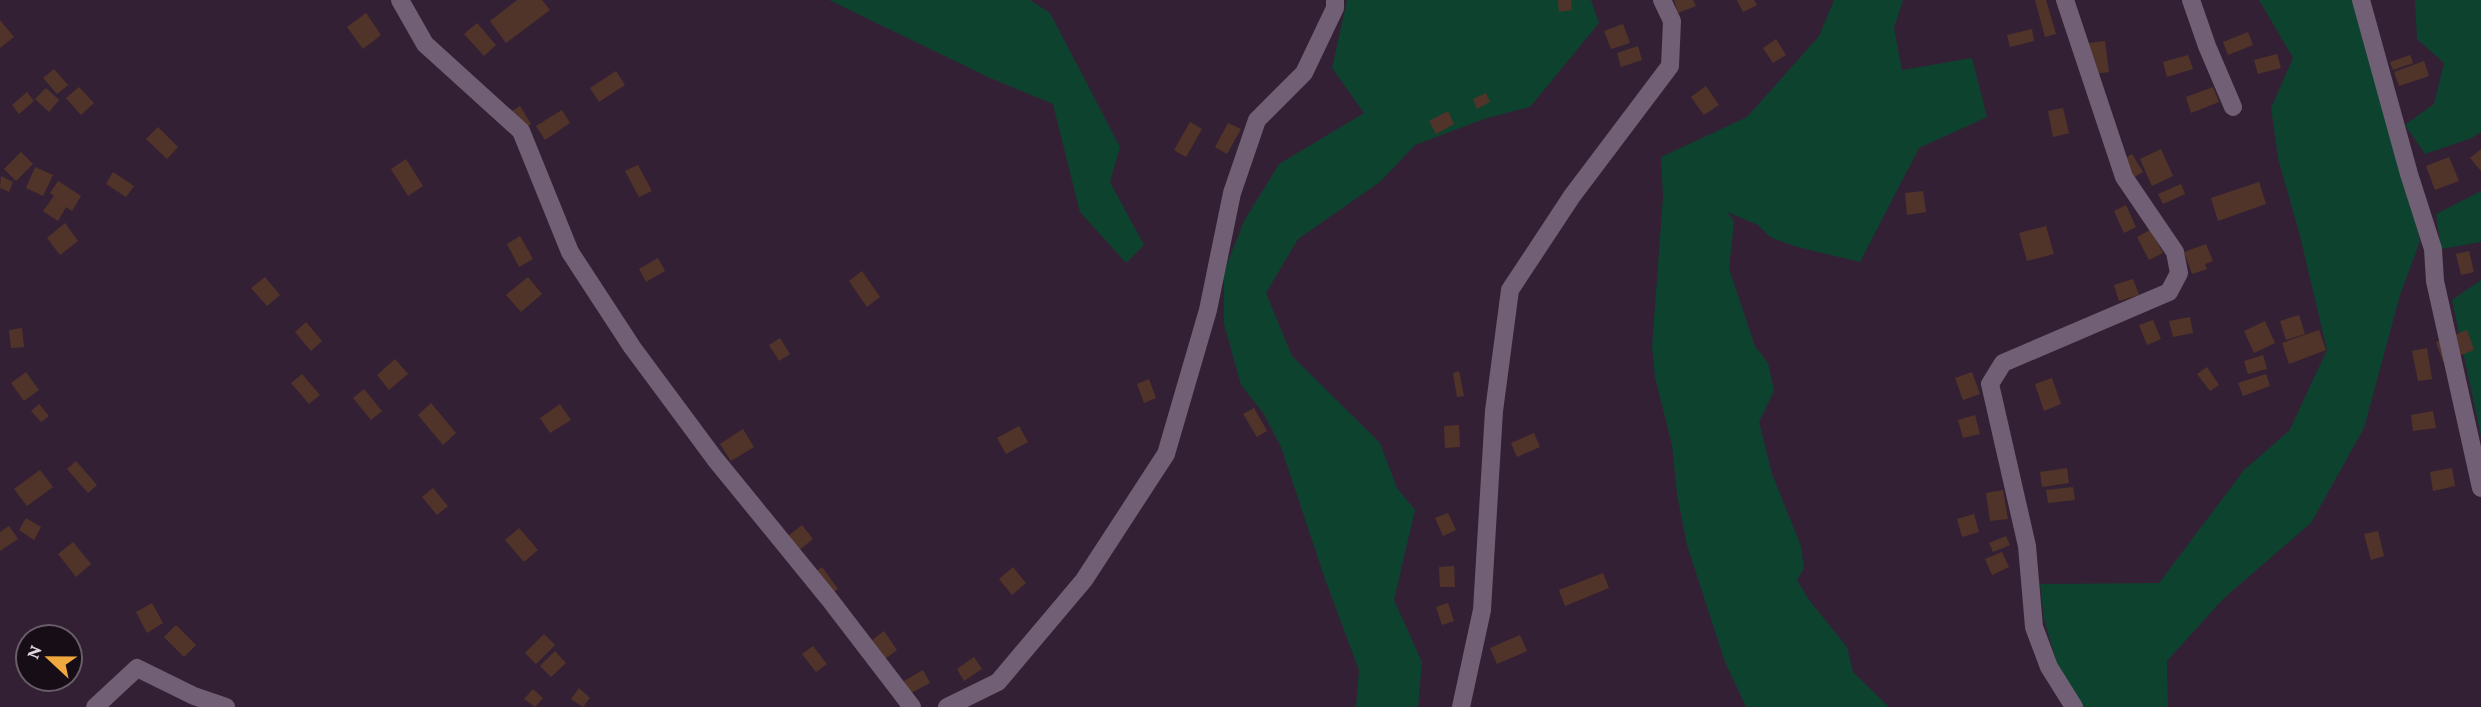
<svg xmlns="http://www.w3.org/2000/svg" width="2481" height="707" font-family="'Crimson Pro',serif">
  <style>
    .green { fill: #0d422f }
    .building { fill: #513429 }
    .lines { fill: none; stroke-linecap: round; stroke-linejoin: round }
    .street { stroke: #715f75; stroke-width: 18 }
  </style>
  <rect width="100%" height="100%" fill="#342034"/>
  <g class="green">
    <path d="M829,0H1030L1050,13L1120,147L1110,182L1144,245L1126,263L1080,212L1053,104L990,78Z"/>
    <path d="M1347,0H1591L1599,23L1530,107L1487,118L1415,145L1380,182L1298,239L1266,293L1292,356L1380,443L1397,488L1415,510L1394,600L1422,662L1418,707H1356L1359,670L1326,582L1281,447L1264,414L1241,385L1224,324V271L1244,221L1279,164L1364,113L1332,68Z"/>
    <path d="M1834,0H1903L1894,28L1902,70L1972,58L1987,117L1919,148L1860,262L1797,247L1770,237L1758,225L1727,212L1734,221L1729,269L1755,346L1768,363L1774,391L1759,422L1772,474L1801,546L1804,568L1797,580L1809,600L1847,647L1853,672L1889,707H1746L1725,662L1687,545L1677,494L1672,445L1655,377L1652,347L1663,197L1661,157L1747,117L1819,36Z"/>
    <path d="M2259,0H2353L2388,113L2420,241L2400,295L2364,428L2311,523L2223,599L2167,661L2168,707H2081L2057,664L2044,619L2040,584L2159,583L2244,470L2289,431L2327,350L2300,236L2278,158L2271,108L2293,58Z"/>
    <path d="M2415,0H2481V132L2472,138L2425,154L2405,125L2434,104L2444,63L2417,39Z"/>
    <path d="M2481,191V242L2441,249L2436,214Z"/>
    <path d="M2481,280V436L2452,300Z"/>
  </g>
  <g class="building">
    <path d="M517,0H542L550,10L506,43L490,21Z"/>
    <path d="M1558,0H1571L1572,10L1559,12Z"/>
    <path d="M1674,0H1693L1696,6L1678,13Z"/>
    <path d="M1737,0H1754L1757,5L1743,12Z"/>
    <path d="M2035,0H2046L2056,34L2045,37Z"/>
    <path d="M366,13L381,35L363,49L347,27Z"/>
    <path d="M0,20L14,37L0,48Z"/>
    <path d="M477,23L496,45L484,56L464,34Z"/>
    <path d="M1623,24L1630,43L1611,49L1604,31Z"/>
    <path d="M2032,29L2034,41L2010,47L2007,35Z"/>
    <path d="M2248,32L2253,45L2228,55L2223,42Z"/>
    <path d="M1776,39L1786,55L1773,63L1763,48Z"/>
    <path d="M2105,41L2109,72L2093,74L2089,43Z"/>
    <path d="M1638,46L1642,60L1621,67L1617,53Z"/>
    <path d="M2277,54L2281,68L2258,74L2254,60Z"/>
    <path d="M2188,55L2193,69L2167,77L2163,62Z"/>
    <path d="M2410,55L2413,63L2393,70L2390,62Z"/>
    <path d="M2424,61L2429,76L2399,86L2394,72Z"/>
    <path d="M54,69L68,85L57,94L43,78Z"/>
    <path d="M616,71L625,85L599,102L590,88Z"/>
    <path d="M1706,86L1719,105L1704,115L1691,97Z"/>
    <path d="M79,87L94,103L81,115L66,98Z"/>
    <path d="M2213,87L2219,102L2191,113L2186,97Z"/>
    <path d="M46,88L59,100L49,112L35,99Z"/>
    <path d="M27,92L34,101L19,114L12,105Z"/>
    <path d="M1486,93L1490,102L1477,109L1473,99Z"/>
    <path d="M520,106L531,124L520,131L509,113Z"/>
    <path d="M2063,108L2069,133L2053,137L2048,111Z"/>
    <path d="M562,110L570,123L545,140L536,126Z"/>
    <path d="M1448,111L1454,124L1436,134L1429,121Z"/>
    <path d="M1190,122L1202,129L1186,157L1174,150Z"/>
    <path d="M1228,123L1241,129L1227,154L1215,147Z"/>
    <path d="M158,127L178,147L167,159L146,139Z"/>
    <path d="M2161,149L2173,176L2152,186L2140,159Z"/>
    <path d="M2481,149V171L2470,158Z"/>
    <path d="M21,152L33,164L16,181L4,169Z"/>
    <path d="M2132,154L2143,172L2132,178L2122,160Z"/>
    <path d="M2449,157L2459,181L2435,190L2426,166Z"/>
    <path d="M406,159L423,186L408,196L391,169Z"/>
    <path d="M638,165L652,191L639,197L625,171Z"/>
    <path d="M35,167L53,175L43,196L26,188Z"/>
    <path d="M113,172L134,186L126,197L106,184Z"/>
    <path d="M1,176L13,182L9,192L0,188Z"/>
    <path d="M58,181L81,196L72,211L66,207L58,221L43,211L54,196L50,193Z"/>
    <path d="M2259,182L2266,204L2218,221L2211,198Z"/>
    <path d="M2181,184L2185,194L2163,204L2158,194Z"/>
    <path d="M1923,191L1926,212L1907,215L1905,193Z"/>
    <path d="M2126,205L2136,227L2124,233L2114,211Z"/>
    <path d="M65,223L78,241L60,255L47,238Z"/>
    <path d="M2046,226L2054,254L2027,261L2019,233Z"/>
    <path d="M2150,230L2163,253L2149,260L2137,237Z"/>
    <path d="M520,236L533,259L519,267L507,244Z"/>
    <path d="M2206,244L2213,261L2205,264L2207,269L2192,274L2184,252Z"/>
    <path d="M2469,251L2474,272L2461,275L2456,254Z"/>
    <path d="M658,258L665,271L646,282L639,269Z"/>
    <path d="M862,271L880,297L867,307L849,281Z"/>
    <path d="M265,277L280,295L267,306L251,288Z"/>
    <path d="M528,277L542,294L521,312L506,295Z"/>
    <path d="M2133,279L2139,295L2119,301L2114,285Z"/>
    <path d="M2299,315L2305,334L2286,340L2280,321Z"/>
    <path d="M2190,317L2193,333L2173,337L2169,321Z"/>
    <path d="M2153,320L2161,339L2147,345L2139,325Z"/>
    <path d="M2265,321L2275,343L2254,353L2244,331Z"/>
    <path d="M306,322L322,341L311,351L295,332Z"/>
    <path d="M22,328L24,347L11,348L9,330Z"/>
    <path d="M2319,330L2326,350L2289,364L2282,343Z"/>
    <path d="M2467,330L2474,350L2443,362L2436,342Z"/>
    <path d="M780,338L790,354L779,361L769,345Z"/>
    <path d="M2427,348L2432,379L2418,381L2412,351Z"/>
    <path d="M2263,355L2267,369L2248,374L2244,361Z"/>
    <path d="M395,359L408,374L389,390L377,375Z"/>
    <path d="M2207,367L2219,385L2210,391L2197,374Z"/>
    <path d="M1459,371L1464,396L1457,397L1453,373Z"/>
    <path d="M26,372L39,390L24,401L11,383Z"/>
    <path d="M1972,372L1980,394L1963,400L1955,378Z"/>
    <path d="M302,374L320,395L309,404L291,383Z"/>
    <path d="M2266,374L2270,386L2243,396L2238,383Z"/>
    <path d="M2052,378L2061,404L2044,411L2035,384Z"/>
    <path d="M1149,379L1156,398L1144,403L1137,384Z"/>
    <path d="M364,389L382,411L371,420L353,398Z"/>
    <path d="M431,403L456,433L443,445L418,415Z"/>
    <path d="M39,404L49,416L41,422L31,411Z"/>
    <path d="M560,404L571,420L550,433L540,418Z"/>
    <path d="M1254,408L1267,431L1257,437L1243,414Z"/>
    <path d="M2433,411L2436,428L2413,431L2411,415Z"/>
    <path d="M1975,415L1980,434L1963,438L1958,420Z"/>
    <path d="M1459,425L1460,447L1445,448L1444,426Z"/>
    <path d="M1019,426L1028,442L1006,454L997,438Z"/>
    <path d="M743,429L754,447L731,461L720,444Z"/>
    <path d="M1534,433L1540,447L1517,457L1511,443Z"/>
    <path d="M76,461L97,485L88,493L67,469Z"/>
    <path d="M2067,468L2069,483L2042,487L2040,472Z"/>
    <path d="M2452,468L2455,486L2433,491L2430,472Z"/>
    <path d="M40,470L53,487L27,506L14,489Z"/>
    <path d="M2073,487L2075,500L2048,503L2046,490Z"/>
    <path d="M433,488L448,506L437,515L422,497Z"/>
    <path d="M2003,490L2008,519L1990,521L1986,493Z"/>
    <path d="M1448,513L1456,530L1443,536L1435,518Z"/>
    <path d="M1974,514L1979,532L1962,537L1957,519Z"/>
    <path d="M26,518L41,527L34,540L19,530Z"/>
    <path d="M802,525L813,539L794,554L783,540Z"/>
    <path d="M9,526L18,539L0,551V532Z"/>
    <path d="M519,528L538,550L524,562L505,540Z"/>
    <path d="M2378,531L2384,556L2371,560L2364,534Z"/>
    <path d="M2006,536L2010,545L1993,552L1989,543Z"/>
    <path d="M73,542L91,564L76,577L58,554Z"/>
    <path d="M2002,552L2009,567L1992,575L1985,559Z"/>
    <path d="M1454,566L1455,587H1440L1439,567Z"/>
    <path d="M822,567L838,589L825,598L809,577Z"/>
    <path d="M1013,567L1026,583L1012,595L999,579Z"/>
    <path d="M1603,573L1609,588L1565,606L1559,590Z"/>
    <path d="M152,603L163,623L147,633L136,612Z"/>
    <path d="M1448,603L1454,621L1442,625L1436,607Z"/>
    <path d="M176,625L196,645L184,657L164,637Z"/>
    <path d="M884,631L897,650L885,659L872,640Z"/>
    <path d="M544,634L555,645L536,664L525,653Z"/>
    <path d="M1520,635L1527,651L1497,664L1490,648Z"/>
    <path d="M813,646L827,664L816,672L802,654Z"/>
    <path d="M555,651L566,663L551,677L540,666Z"/>
    <path d="M974,657L982,669L964,681L957,669Z"/>
    <path d="M923,670L930,683L911,693L904,681Z"/>
    <path d="M579,688L590,698L583,707L571,699Z"/>
    <path d="M533,689L543,698L535,707L524,699Z"/>
  </g>
  <g class="lines">
    <g class="street">
      <path d="M400,0L425,44L521,131L570,252L632,347L715,459L830,600L912,707"/>
      <path d="M2065,0L2124,177L2175,252L2179,273L2169,292L2003,363L1990,384L2027,546L2034,627L2049,667L2074,707"/>
      <path d="M2191,0L2207,46L2233,107"/>
      <path d="M2361,0L2409,174L2433,249L2435,281L2481,488"/>
      <path d="M95,707L137,668L194,696L226,707"/>
      <path d="M947,707L998,682L1084,580L1166,454L1208,310L1232,193L1257,120L1304,73L1335,8V0"/>
      <path d="M1461,707L1482,610L1494,411L1510,290L1572,196L1670,66L1672,21L1662,0"/>
    </g>
  </g>
  <g transform="translate(49 658) rotate(292)"><circle r="33" fill="#160d16" stroke="#685d68" stroke-width="2"/>
  <path d="M0-5L12 26L0 18L-12 26Z" fill="#efa73e"/>
  <text y="-10" font-size="19" font-weight="bold" text-anchor="middle" fill="#e3d6e3">N</text>
  </g>
</svg>
